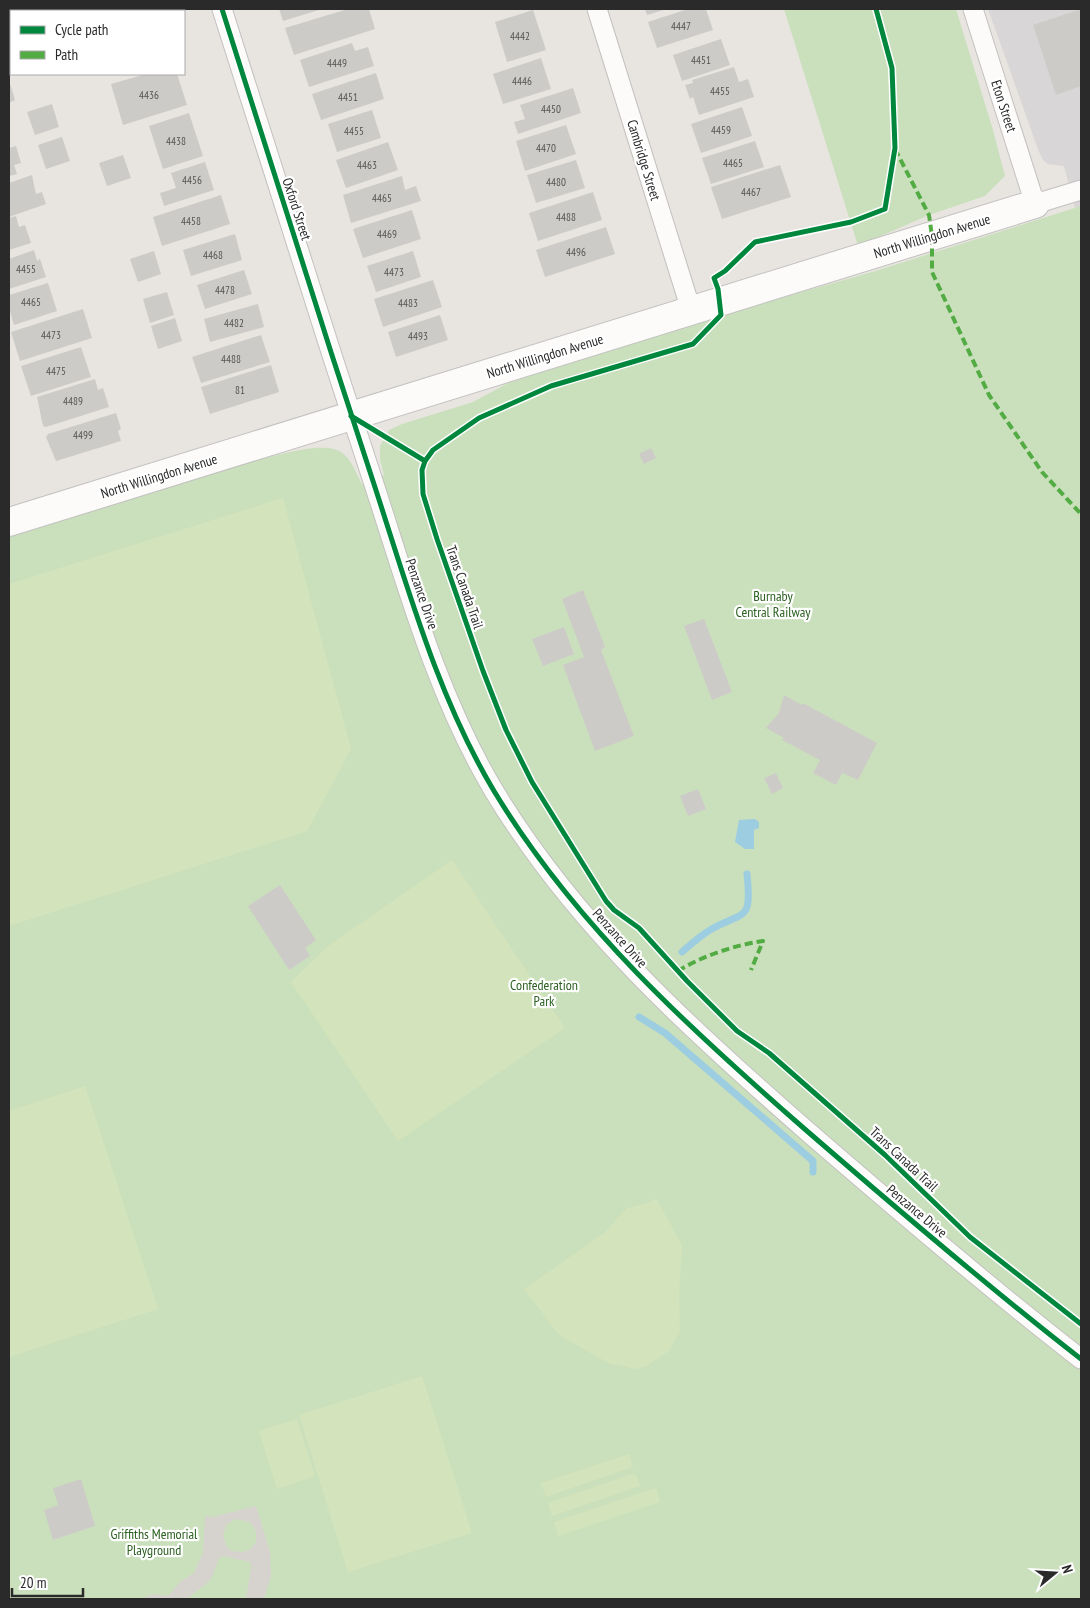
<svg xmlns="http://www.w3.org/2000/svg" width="1090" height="1608" font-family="'PT Sans Narrow',sans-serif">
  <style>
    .industrial { fill: #d8d6d7 }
    .green { fill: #cae0bc }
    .pitch { fill: #d3e3bb }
    .plaza { fill: #d6d3ce; fill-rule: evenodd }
    .water { fill: #9ccde1 }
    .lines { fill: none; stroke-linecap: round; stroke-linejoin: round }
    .stream { stroke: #9ccde1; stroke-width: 7 }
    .building { fill: #cdcbc7 }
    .street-casing { stroke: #c2c1c0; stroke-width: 21 }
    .secondary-casing { stroke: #c2c1c0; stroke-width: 30 }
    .street { stroke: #fcfbfa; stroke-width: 19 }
    .secondary { stroke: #fcfbfa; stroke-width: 28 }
    .quiet { stroke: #53ab44; stroke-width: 4; stroke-dasharray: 8 4; stroke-linecap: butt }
    .cycleway-casing { stroke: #fff; stroke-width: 8 }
    .cycleway { stroke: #00873e; stroke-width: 5 }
    .labels { text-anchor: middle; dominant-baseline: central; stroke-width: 4.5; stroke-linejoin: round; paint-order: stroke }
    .number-label { font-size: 11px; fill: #545453 }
    .street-label { font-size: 14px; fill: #2a2a2a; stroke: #fff }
    .park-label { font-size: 14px; fill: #2c6021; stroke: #fff }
  </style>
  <rect width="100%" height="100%" fill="#e8e5e0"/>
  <path class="industrial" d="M988,9H1081V206L1075,208L1064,166L1048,164L1043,160L1039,152Z"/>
  <g class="green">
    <path d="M784,9H956L993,130L1005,176L985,196L929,215L858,246Z"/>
    <path d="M1081,206V1599H9V536L261,459C280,455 324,441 341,452C352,459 356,474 362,484L384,475L380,460V446L389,430L402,424L473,402L508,383L721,315L872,272Z"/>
  </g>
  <g class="pitch">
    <path d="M283,498L351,749L307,831L9,926V584Z"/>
    <path d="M452,860L565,1028L398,1141L291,982L328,946Z"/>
    <path d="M85,1086L158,1309L9,1357V1111Z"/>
    <path d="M656,1198L682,1245L679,1296L680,1332L668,1352L646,1366L636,1369L608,1363L559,1335L524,1289L604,1233L627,1208L649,1203Z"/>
    <path d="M422,1376L472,1533L348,1572L299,1415Z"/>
    <path d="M297,1419L315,1476L277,1489L259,1431Z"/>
    <path d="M629,1454L633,1467L546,1497L541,1483Z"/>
    <path d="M635,1473L640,1486L552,1516L548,1503Z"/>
    <path d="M656,1488L660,1502L558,1536L554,1522Z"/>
  </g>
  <path class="plaza" d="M256,1506L270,1552L271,1575L264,1599H246L251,1567L250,1562L223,1556L219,1558L212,1577L206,1584L187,1599H131L144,1598L153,1594L168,1596L181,1581L194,1573L203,1553L205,1516L213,1517ZM235,1519L250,1522L256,1531V1542L249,1550L243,1552L232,1551L227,1547L223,1536L226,1525Z"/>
  <path class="water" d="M755,819L759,822V828L754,830V849H745L735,842L739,820Z"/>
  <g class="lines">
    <g class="stream">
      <path d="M682,952C691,944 700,936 710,930C745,910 752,923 747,874"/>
      <path d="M639,1017L665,1033L813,1161V1172"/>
    </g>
  </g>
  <g class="building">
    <path d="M53,9H79L80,11H54Z"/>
    <path d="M109,9H148L141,11H110Z"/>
    <path d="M279,9H322L283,21Z"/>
    <path d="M348,9H369L375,29L294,55L285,28Z"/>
    <path d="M645,9H667L647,15Z"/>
    <path d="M688,9H706L713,30L657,48L648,22Z"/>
    <path d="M1081,9V86L1056,95L1033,25Z"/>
    <path d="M533,10L546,50L507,62L495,22Z"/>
    <path d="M721,39L730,65L682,81L673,55Z"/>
    <path d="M352,43L355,51L368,47L374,66L309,87L300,60Z"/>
    <path d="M541,58L551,89L503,104L493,74Z"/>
    <path d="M734,67L739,82L748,79L754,97L699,115L693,97L690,99L685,85L693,83L692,80Z"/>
    <path d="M376,73L384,99L321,120L312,94Z"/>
    <path d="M146,74H177L187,105L123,125L111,84Z"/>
    <path d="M9,80L15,100L9,103Z"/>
    <path d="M573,88L581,113L518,134L514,122L525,119L520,105Z"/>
    <path d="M52,104L59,127L35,135L27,112Z"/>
    <path d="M742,107L752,136L701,153L691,124Z"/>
    <path d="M372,110L381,138L337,152L328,124Z"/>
    <path d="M189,113L203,156L163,169L149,126Z"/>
    <path d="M566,125L576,154L525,171L516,141Z"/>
    <path d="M62,137L70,161L46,169L38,145Z"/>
    <path d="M755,141L764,167L711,184L702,158Z"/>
    <path d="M388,142L398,170L346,188L336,160Z"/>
    <path d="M16,146L21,163L14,165L17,174L9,176V148Z"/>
    <path d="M123,155L131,178L107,186L99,163Z"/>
    <path d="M576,160L585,188L536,203L527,175Z"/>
    <path d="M205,162L214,190L164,206L160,193L176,188L171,173Z"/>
    <path d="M780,165L791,197L722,219L711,187Z"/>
    <path d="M32,175L36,194L42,192L46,204L9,217V183Z"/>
    <path d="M402,176L405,190L416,186L421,201L351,223L343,195Z"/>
    <path d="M593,192L602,220L538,241L529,213Z"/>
    <path d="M221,195L230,224L162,246L153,217Z"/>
    <path d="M412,210L421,239L363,258L353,229Z"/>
    <path d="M16,216L19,227L25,225L31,243L9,250V218Z"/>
    <path d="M606,227L615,254L545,277L536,250Z"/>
    <path d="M235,234L242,260L191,276L183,250Z"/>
    <path d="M34,250L37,261L40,259L46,277L9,289V259Z"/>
    <path d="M154,251L161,274L138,282L130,259Z"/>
    <path d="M413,251L421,277L376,292L367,266Z"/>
    <path d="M244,270L252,294L205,309L197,285Z"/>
    <path d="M433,280L442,307L383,327L374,299Z"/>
    <path d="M48,283L57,311L14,325L9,308V295Z"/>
    <path d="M167,292L174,315L150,323L143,299Z"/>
    <path d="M258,304L264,327L210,342L204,319Z"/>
    <path d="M83,309L92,338L20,361L11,332Z"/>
    <path d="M440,315L448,340L396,357L388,332Z"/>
    <path d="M175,318L182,341L158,349L151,326Z"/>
    <path d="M261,335L270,362L201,383L192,357Z"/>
    <path d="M81,347L91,377L31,396L21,366Z"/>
    <path d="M271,365L279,392L210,414L201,387Z"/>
    <path d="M95,379L98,390L103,388L109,407L46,427L43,426L37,397Z"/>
    <path d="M116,413L121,429L118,431L121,441L56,461L46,437L48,434Z"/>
    <path d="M651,448L656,458L644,464L639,454Z"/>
    <path d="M583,590L605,647L601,650L634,736L595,751L563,665L584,657L562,599Z"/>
    <path d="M704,619L732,692L712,700L684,626Z"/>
    <path d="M564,627L574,654L543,666L532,639Z"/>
    <path d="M784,695L802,705L803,703L877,743L858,780L842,773L836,785L813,773L820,760L782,740L784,738L766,728L779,713Z"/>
    <path d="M776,773L783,788L772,794L764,778Z"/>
    <path d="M698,789L706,809L688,816L680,796Z"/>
    <path d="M280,885L316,940L305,948L310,956L289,970L248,906Z"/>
    <path d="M81,1479L95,1526L53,1540L44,1510L58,1505L53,1488Z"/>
  </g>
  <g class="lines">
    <g class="street-casing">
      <g id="street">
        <path d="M222,9C271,164 320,320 371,475C406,581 436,694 494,791C575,925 690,1029 807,1131C897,1209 987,1286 1081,1359"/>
        <path d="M597,9L691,310"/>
        <path d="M973,9L1035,204L1081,190"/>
      </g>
    </g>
    <g class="secondary-casing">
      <path id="secondary" d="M9,522L1035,204"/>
    </g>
    <use href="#street" class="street"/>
    <use href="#secondary" class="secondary"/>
    <g class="quiet">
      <path d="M895,149L929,215L932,236V272L989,395L1042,472L1081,514"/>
      <path d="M678,971C702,956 735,945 763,941L751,970"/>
    </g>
    <g class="cycleway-casing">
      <g id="cycleway">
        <path d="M222,9C271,164 320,320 371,475C406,581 436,694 494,791C575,925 690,1029 807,1131C897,1209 987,1286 1081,1359"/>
        <path d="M876,9L892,68L895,148L885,209L851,222L755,242L725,271L714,278L718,289L721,315L693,344L551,386L479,418L433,450L425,461L422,470L423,494L437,539L483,671L506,730L532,782L606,901L614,910L639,928L687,981L737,1031L769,1053L885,1155L970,1237L1081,1324"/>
        <path d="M351,416L425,461"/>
      </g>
    </g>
    <use href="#cycleway" class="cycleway"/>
  </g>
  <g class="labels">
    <g class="number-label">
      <text x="681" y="26">4447</text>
      <text x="520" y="36">4442</text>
      <text x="701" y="60">4451</text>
      <text x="337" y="63">4449</text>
      <text x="522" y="81">4446</text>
      <text x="720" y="91">4455</text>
      <text x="149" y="95">4436</text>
      <text x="348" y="97">4451</text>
      <text x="551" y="109">4450</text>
      <text x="721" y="130">4459</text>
      <text x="354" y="131">4455</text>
      <text x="176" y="141">4438</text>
      <text x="546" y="148">4470</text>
      <text x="733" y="163">4465</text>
      <text x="367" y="165">4463</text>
      <text x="192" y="180">4456</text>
      <text x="556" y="182">4480</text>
      <text x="751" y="192">4467</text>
      <text x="382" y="198">4465</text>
      <text x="566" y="217">4488</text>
      <text x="191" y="221">4458</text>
      <text x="387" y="234">4469</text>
      <text x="576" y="252">4496</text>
      <text x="213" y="255">4468</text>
      <text x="26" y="269">4455</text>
      <text x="394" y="272">4473</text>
      <text x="225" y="290">4478</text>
      <text x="31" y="302">4465</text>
      <text x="408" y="303">4483</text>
      <text x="234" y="323">4482</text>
      <text x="51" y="335">4473</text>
      <text x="418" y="336">4493</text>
      <text x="231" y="359">4488</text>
      <text x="56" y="371">4475</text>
      <text x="240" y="390">81</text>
      <text x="73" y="401">4489</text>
      <text x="83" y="435">4499</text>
    </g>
    <g class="street-label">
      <text transform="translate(1004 106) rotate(72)">Eton Street</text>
      <text transform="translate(644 160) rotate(73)">Cambridge Street</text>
      <text transform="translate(297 209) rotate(72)">Oxford Street</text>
      <text transform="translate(932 236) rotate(-17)">North Willingdon Avenue</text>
      <text transform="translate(545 356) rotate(-17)">North Willingdon Avenue</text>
      <text transform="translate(159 476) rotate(-17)">North Willingdon Avenue</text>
      <text transform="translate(465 587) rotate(71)">Trans Canada Trail</text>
      <text transform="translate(422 594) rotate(71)">Penzance Drive</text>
      <text transform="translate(620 938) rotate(48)">Penzance Drive</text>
      <text transform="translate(904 1159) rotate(43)">Trans Canada Trail</text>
      <text transform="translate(917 1211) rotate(40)">Penzance Drive</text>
    </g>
    <g class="park-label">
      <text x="773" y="596">Burnaby<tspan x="773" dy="16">Central Railway</tspan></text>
      <text x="544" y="985">Confederation<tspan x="544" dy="16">Park</tspan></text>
      <text x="154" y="1534">Griffiths Memorial<tspan x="154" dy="16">Playground</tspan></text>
    </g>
  </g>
  <rect width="1090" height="1608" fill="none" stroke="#2a2a2a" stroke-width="20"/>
  <rect x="10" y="10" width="175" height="65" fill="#ffffff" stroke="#aaaaaa"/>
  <rect x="20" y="26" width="25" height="8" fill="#00873e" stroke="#aaaaaa"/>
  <text x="55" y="35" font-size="15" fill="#2a2a2a">Cycle path</text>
  <rect x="20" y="51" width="25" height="8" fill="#53ab44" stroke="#aaaaaa"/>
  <text x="55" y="60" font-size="15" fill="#2a2a2a">Path</text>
  <g transform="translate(1055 1573) rotate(72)" stroke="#ffffff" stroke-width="4" paint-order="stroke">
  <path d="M0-4L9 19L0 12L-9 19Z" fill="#2a2a2a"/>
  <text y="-8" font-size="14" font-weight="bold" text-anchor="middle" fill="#2a2a2a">N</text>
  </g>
  <path d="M12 1588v8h71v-8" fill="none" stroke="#2a2a2a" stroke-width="2.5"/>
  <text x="20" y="1588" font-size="15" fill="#2a2a2a" stroke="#ffffff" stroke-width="4" paint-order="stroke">20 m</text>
</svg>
